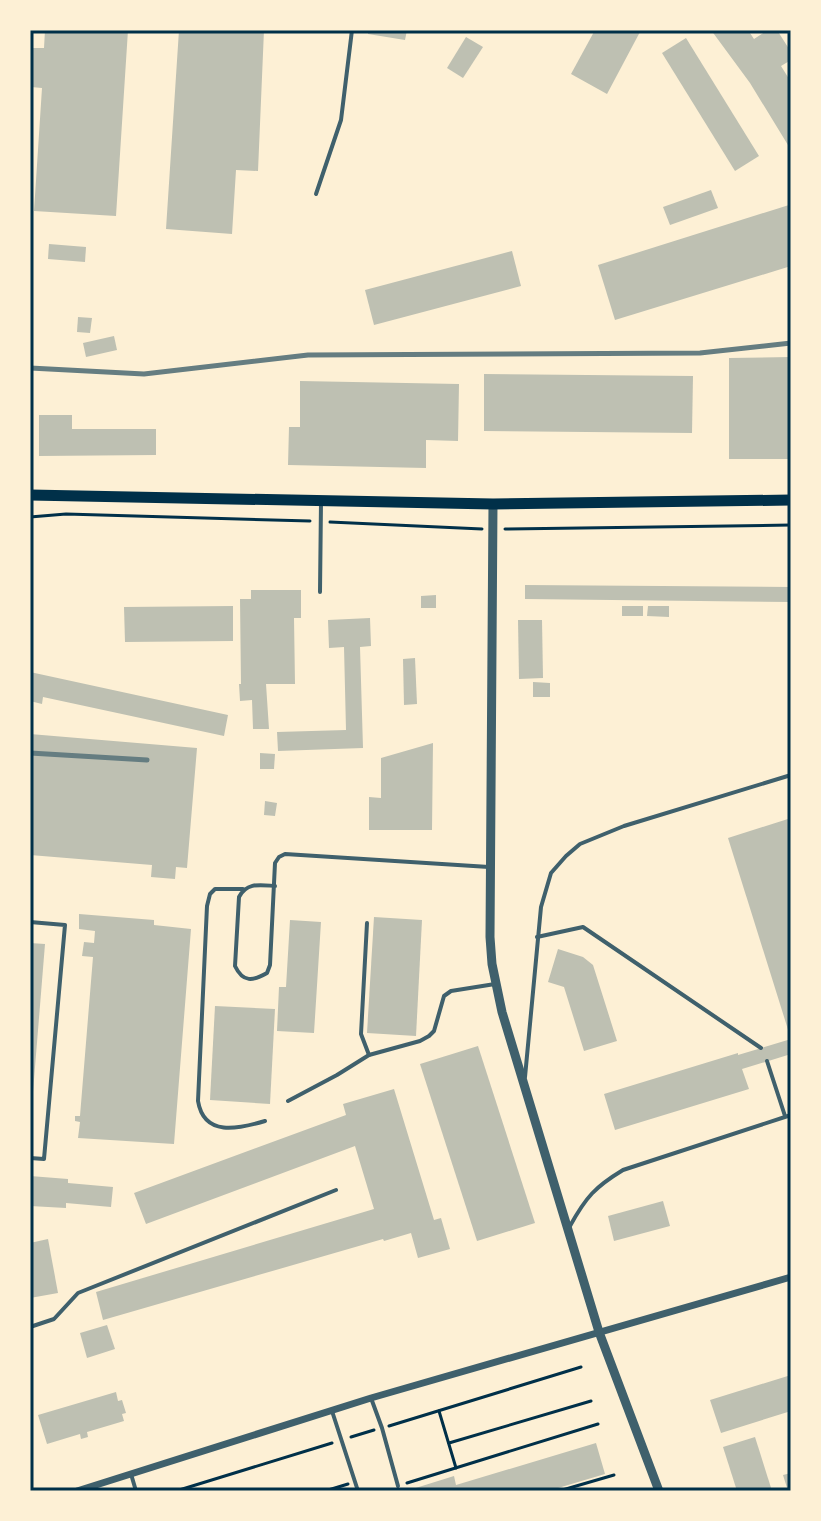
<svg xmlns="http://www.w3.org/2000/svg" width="821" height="1521" font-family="'Roboto Condensed',sans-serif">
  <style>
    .building { fill: #bec0b2 }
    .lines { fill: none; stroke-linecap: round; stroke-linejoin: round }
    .path { stroke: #003049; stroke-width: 3 }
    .service { stroke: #3f606c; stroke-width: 4 }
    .minor { stroke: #3f606c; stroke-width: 7 }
    .tertiary { stroke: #3f606c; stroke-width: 9 }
    .secondary { stroke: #003049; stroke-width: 11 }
    .rail { stroke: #657d81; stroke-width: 5 }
    .neatline { fill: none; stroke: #003049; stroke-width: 3 }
  </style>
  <rect width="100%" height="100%" fill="#fdf0d5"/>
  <g class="building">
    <path d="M45,30H128L116,216L34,211L42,88L31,87L33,48H44Z"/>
    <path d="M179,30H264L258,171L236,170L232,234L166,229Z"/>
    <path d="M368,30H407L405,40L368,34Z"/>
    <path d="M595,30H641L607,94L571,74Z"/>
    <path d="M711,30H748L754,39L768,30H777L791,52V60L781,66L791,82V150L750,83Z"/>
    <path d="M466,37L483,47L463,78L447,68Z"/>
    <path d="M686,38L759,156L735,171L662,53Z"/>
    <path d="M711,190L718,208L670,225L663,207Z"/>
    <path d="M789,205L791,212V266L615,320L598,265Z"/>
    <path d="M49,244L86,247L85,262L48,259Z"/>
    <path d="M512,251L521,286L374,325L365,290Z"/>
    <path d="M78,317L92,318L90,333L77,332Z"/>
    <path d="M114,336L117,350L86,357L83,343Z"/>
    <path d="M791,357V459H729V358Z"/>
    <path d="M484,374L693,376L692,433L484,431Z"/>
    <path d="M300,381L459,384L458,441L426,440V468L288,465L289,427H300Z"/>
    <path d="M39,415H72V429H156V455L39,456Z"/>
    <path d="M525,585L791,587V602L525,599Z"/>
    <path d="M251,590H301V618H294L295,684H266L269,729H253L252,700L240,701L239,684H241L240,599H251Z"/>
    <path d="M436,595V608H421V596Z"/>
    <path d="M233,606V641L125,642L124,607Z"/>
    <rect x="622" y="606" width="21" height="10"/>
    <path d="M648,606H669V617L647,616Z"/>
    <path d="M370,618L371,646L360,647L363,748L278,751L277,732L346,730L344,647L329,648L328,620Z"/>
    <path d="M518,620H542L543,678L519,679Z"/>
    <path d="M415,658L417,704L404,705L403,659Z"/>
    <path d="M30,672L228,715L224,736L43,697L42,704L30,701Z"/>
    <path d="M533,682L550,683V697H533Z"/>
    <path d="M30,734L197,748L187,868L176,867L175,879L151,877L152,865L30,855Z"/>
    <path d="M433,743L432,830H369V797L381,798V758Z"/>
    <path d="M260,753L275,754L274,769H260Z"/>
    <path d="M265,801L277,803L275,816L264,815Z"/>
    <path d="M791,818V1036H790L728,838Z"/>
    <path d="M79,914L154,920V925L191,929L174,1144L78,1138L80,1122L75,1121V1116H80L93,957L82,956L84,942L94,943L95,931L79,929Z"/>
    <path d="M374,917L422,920L416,1036L367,1033Z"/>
    <path d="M290,920L321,922L314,1033L277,1031L279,987H286Z"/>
    <path d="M30,943L45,944L32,1104H30Z"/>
    <path d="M558,949L583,957L593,965L617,1041L584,1051L564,987L548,982Z"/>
    <path d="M215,1006L275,1009L270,1104L210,1100Z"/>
    <path d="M791,1039V1054L742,1069L749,1089L615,1130L604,1094L738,1053V1055Z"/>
    <path d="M478,1046L535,1223L477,1241L420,1064Z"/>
    <path d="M394,1089L434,1220L441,1218L450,1249L418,1258L411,1233L384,1241L383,1239L103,1320L96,1292L374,1209L355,1146L146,1224L134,1193L346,1115L343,1104Z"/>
    <path d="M30,1176L68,1179V1183L113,1187L111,1207L66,1203V1208L30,1206Z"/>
    <path d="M663,1201L670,1226L614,1241L608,1216Z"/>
    <path d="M48,1239L58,1293L30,1298V1243Z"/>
    <path d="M107,1325L115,1349L87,1358L80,1333Z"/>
    <path d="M791,1375V1411L721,1433L710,1400Z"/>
    <path d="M116,1392L118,1401L122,1400L126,1413L122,1414L124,1421L87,1432L88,1437L81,1439L80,1434L47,1444L38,1415Z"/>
    <path d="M755,1437L772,1491H737L723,1447Z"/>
    <path d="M596,1443L605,1474L548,1491H406L454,1476L456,1485Z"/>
    <path d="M791,1473V1491H788L783,1475Z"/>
  </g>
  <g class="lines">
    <g class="path">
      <path d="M30,517L66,514L310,521"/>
      <path d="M330,522L482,529"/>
      <path d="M505,529L791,525"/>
      <path d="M439,1411L456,1468"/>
      <path d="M389,1426L581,1367"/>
      <path d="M351,1437L374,1430"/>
      <path d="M449,1443L591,1401"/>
      <path d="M407,1483L598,1424"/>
      <path d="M176,1491L332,1443"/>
      <path d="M325,1491L348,1484"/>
      <path d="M559,1491L614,1475"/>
    </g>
    <g class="service">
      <path d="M316,194L341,120L352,30"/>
      <path d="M320,592L321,502"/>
      <path d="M275,886C260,885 247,882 239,897L235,966C243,983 253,981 267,973L270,965L275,863L279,857L285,854L489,867"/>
      <path d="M243,889H215L210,894L207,906L198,1101C204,1137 238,1129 265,1121"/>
      <path d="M30,922L65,925L44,1159L30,1158"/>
      <path d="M367,923L361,1034L369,1055"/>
      <path d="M537,937L583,927L761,1048"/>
      <path d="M767,1061L785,1116"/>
      <path d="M525,1077L541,907L551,873L566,856L580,844L624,826L791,775"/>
      <path d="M288,1101L337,1075L369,1055L420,1041L429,1036L434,1031L444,996L451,991L495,984"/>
      <path d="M570,1226C586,1197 595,1187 623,1170L791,1115"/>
      <path d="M30,1327L54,1319L78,1293L336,1190"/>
      <path d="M371,1398L382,1428L398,1486"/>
      <path d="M332,1411L358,1491"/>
      <path d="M131,1474L136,1491"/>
    </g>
    <g class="minor">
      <path d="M790,30L791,31"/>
      <path d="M77,1491L371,1398L791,1277"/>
    </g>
    <path class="tertiary" d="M493,504L490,937L492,964L502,1012L599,1332L659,1491"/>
    <path class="secondary" d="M30,495L493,504L791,500"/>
    <g class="rail">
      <path d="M30,368L144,374L308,355L700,353L791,343"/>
      <path d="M30,753L147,760"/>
    </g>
  </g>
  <rect width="821" height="1521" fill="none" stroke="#fdf0d5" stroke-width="64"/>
  <rect x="32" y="32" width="757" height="1457" class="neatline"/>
</svg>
